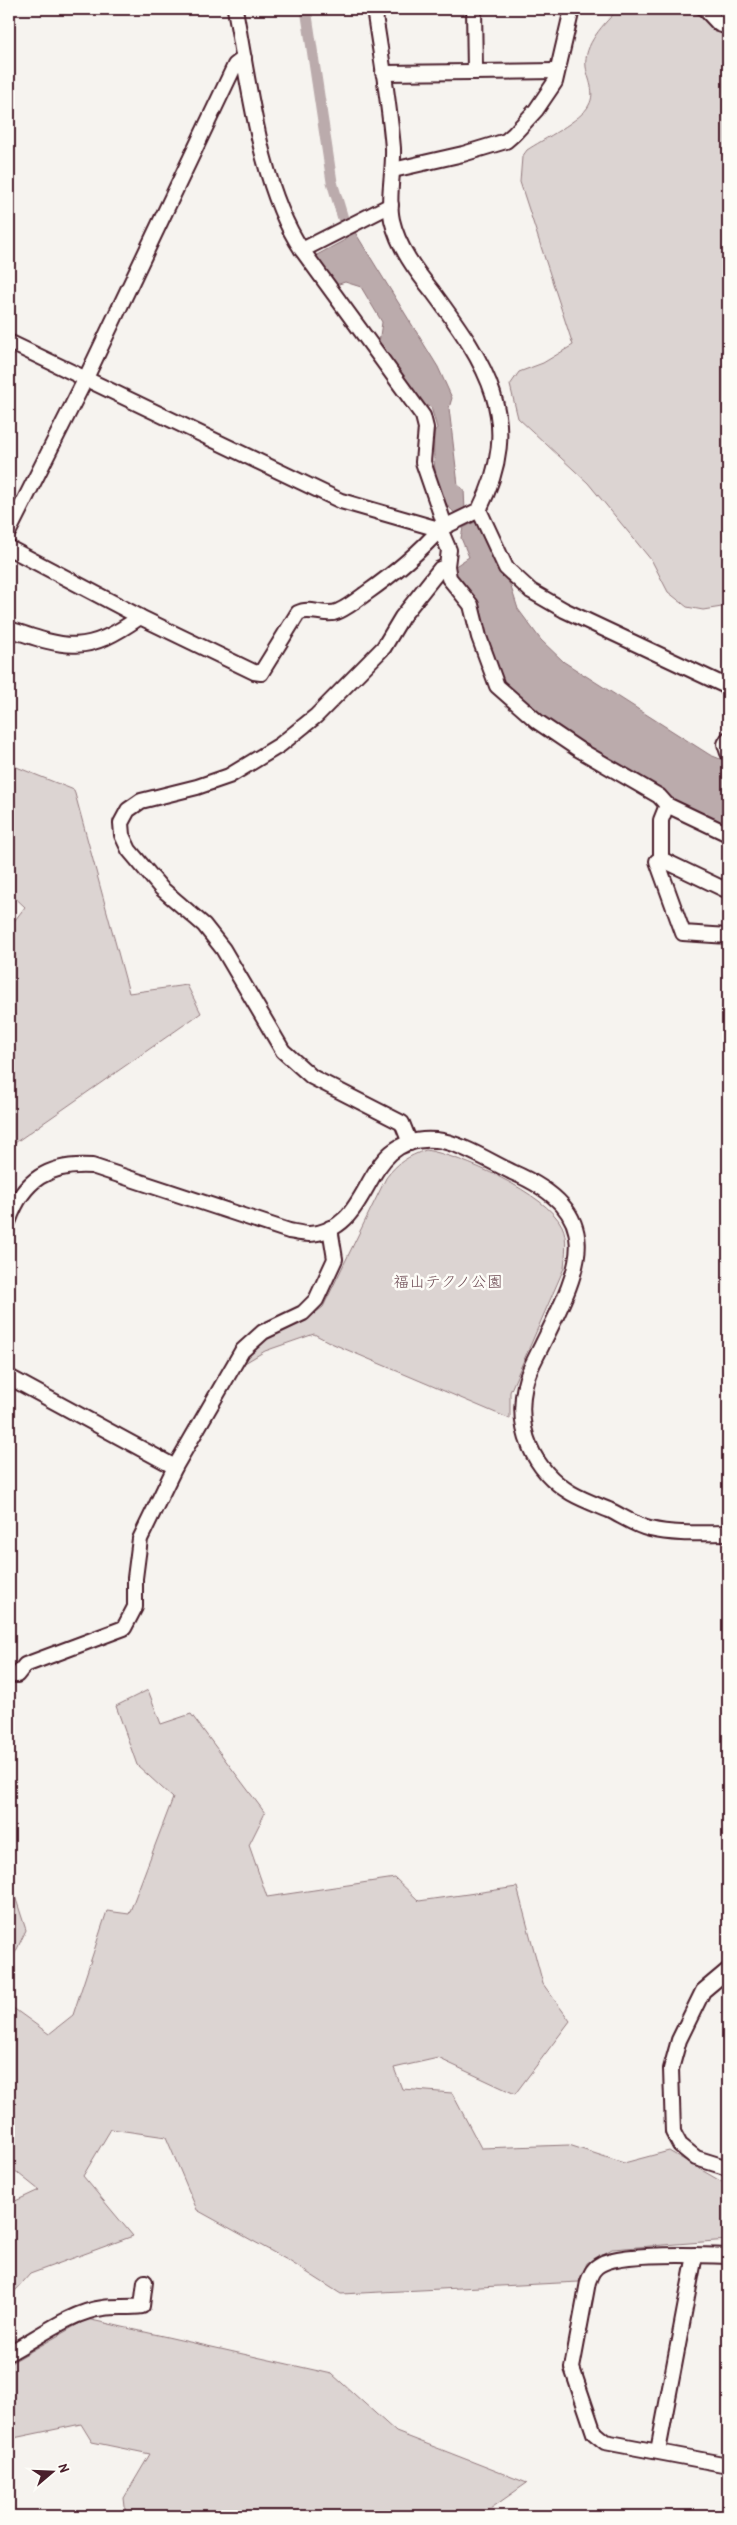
<svg xmlns="http://www.w3.org/2000/svg" width="737" height="2525" font-family="'Patrick Hand','Klee One',sans-serif">
  <style>
    .green { fill: #dcd4d2; stroke: #937a7e }
    .water { fill: #bbabac; stroke: #8e7378 }
    .lines { fill: none; stroke-linecap: round; stroke-linejoin: round }
    .canal { stroke: #bbabac; stroke-width: 11 }
    .minor-casing { stroke: #4a1f2b; stroke-width: 18 }
    .minor { stroke: #fdfcf7; stroke-width: 14 }
    .labels { text-anchor: middle; dominant-baseline: central; stroke-width: 5; stroke-linejoin: round; paint-order: stroke }
    .park-label { font-size: 16px; fill: #6e4c55; stroke: #fdfcf7 }
  </style>
  <rect width="100%" height="100%" fill="#f6f3ef"/>
  <filter id="ink" filterUnits="userSpaceOnUse"><feTurbulence type="fractalNoise" baseFrequency=".02" numOctaves="2"/><feDisplacementMap in="SourceGraphic" scale="10" xChannelSelector="R" yChannelSelector="G"/><feConvolveMatrix kernelMatrix="1 2 1 2 8 2 1 2 1" color-interpolation-filters="sRGB"/></filter>
  <g filter="url(#ink)">
    <g class="green">
      <path d="M619,9H689L728,34V606L703,610L687,607L668,592L652,561L588,483L518,418L510,385L519,372L543,363L573,345L520,182L522,157L527,150C542,140 582,120 589,105C596,92 588,80 586,67C583,45 604,23 619,9Z"/>
      <path d="M9,764L74,790L129,993L187,985L201,1013L9,1147V928L25,907L9,892V853L15,844L9,838Z"/>
      <path d="M426,1150C461,1156 546,1193 562,1226C568,1238 565,1255 564,1268L510,1392V1419L331,1343L314,1334L265,1351L243,1364L260,1341L311,1316L323,1307L386,1178C397,1163 408,1156 426,1150Z"/>
      <path d="M148,1690L161,1724L191,1714L265,1813L249,1845L267,1897L395,1878L419,1901L517,1887L543,1984L570,2021L515,2094L438,2058L394,2068L402,2089L452,2093L481,2148L569,2145L624,2163L669,2151L722,2182L728,2183V2240L612,2249L587,2263L579,2282L341,2294L289,2261L197,2210L166,2137L111,2129L83,2176L133,2236L30,2274L9,2298V2204L39,2190L9,2166V2005L49,2034L73,2015L107,1911L129,1914L173,1798L137,1765L116,1706Z"/>
      <path d="M9,1892L14,1893L26,1930L9,1966Z"/>
      <path d="M87,2319L332,2374L396,2432L527,2483L480,2516H126L124,2498L150,2454L92,2442L81,2424L9,2439V2364Z"/>
    </g>
    <g class="water">
      <path d="M353,229L438,367L452,398L449,408L458,485L464,490L465,510L456,514C433,496 433,459 434,432L437,428L431,407L422,405L379,343L382,322L361,287L345,282L336,285L315,256L345,240L343,233Z"/>
      <path d="M477,521L483,526L511,587L518,609L541,640L564,662L710,755L728,762V826L665,796L572,741L500,685L452,577L451,569L469,557L461,538L463,528Z"/>
    </g>
    <g class="lines">
      <path class="canal" d="M306,9L332,182L348,235"/>
      <g class="minor-casing">
        <g id="minor">
          <path d="M235,9C249,83 260,188 302,250L423,416L426,428L423,462L445,526"/>
          <path d="M474,9L475,71"/>
          <path d="M705,9L719,24L728,27"/>
          <path d="M383,73L557,71"/>
          <path d="M393,170L463,154L506,141L514,134L536,110L555,82L572,9"/>
          <path d="M302,250L391,205"/>
          <path d="M9,342L341,501L435,528L440,529L479,510C525,420 486,364 433,292C416,271 398,247 392,220C387,197 394,172 393,148C389,101 381,55 374,9"/>
          <path d="M479,510L506,568L531,591L564,610L728,687"/>
          <path d="M9,531L85,380L235,65L244,58"/>
          <path d="M9,548L140,617"/>
          <path d="M9,629C68,649 86,655 140,617L254,672L261,673L298,613C311,606 325,618 339,611C348,607 357,600 365,594C392,575 418,554 440,529L449,550L447,566L449,578L471,605L479,637L497,686L538,722L578,749L659,796L667,805L728,834"/>
          <path d="M728,739L725,744L728,753"/>
          <path d="M667,805L661,820V859L728,891"/>
          <path d="M661,859L657,861L683,933L728,936"/>
          <path d="M410,1143L402,1123L312,1077L283,1051L223,949L204,925L161,888L129,850L122,835L121,823L128,810L141,801L197,787L229,776L280,745L316,716L384,647L402,617L440,569L447,566"/>
          <path d="M9,1220C23,1180 49,1163 92,1166L289,1231C295,1232 303,1234 309,1234C377,1231 358,1133 436,1140C459,1142 491,1162 512,1172C609,1214 580,1268 543,1343C537,1356 528,1370 525,1385C515,1429 533,1470 571,1493C583,1500 597,1505 609,1510C622,1516 636,1526 650,1529C675,1535 703,1533 728,1533"/>
          <path d="M9,1377L175,1467L140,1539L135,1578V1607L124,1628L25,1665L17,1675H9"/>
          <path d="M175,1467L242,1351L263,1332L303,1313L316,1300L335,1259L330,1228"/>
          <path d="M728,1970L703,1991L679,2040L671,2069L673,2132L680,2145L696,2158L728,2168"/>
          <path d="M728,2256C702,2255 621,2252 601,2264C593,2268 591,2274 588,2282L572,2368L594,2433L605,2442L728,2465"/>
          <path d="M9,2353C38,2338 70,2312 103,2308C116,2306 129,2308 142,2306L145,2282"/>
          <path d="M658,2451L695,2255"/>
        </g>
      </g>
      <use href="#minor" class="minor"/>
    </g>
  </g>
  <g class="labels">
    <g class="park-label">
      <text x="448" y="1281">福山テクノ公園</text>
    </g>
  </g>
  <rect width="737" height="2525" fill="none" stroke="#fdfcf7" stroke-width="30"/>
  <rect x="15" y="15" width="707" height="2495" fill="none" stroke="#4a1f2b" stroke-width="2" filter="url(#ink)"/>
  <g transform="translate(52 2472) rotate(71)" stroke="#fdfcf7" stroke-width="4" paint-order="stroke">
  <path d="M0-4L9 19L0 12L-9 19Z" fill="#4a1f2b"/>
  <text y="-8" font-size="14" font-weight="bold" text-anchor="middle" fill="#4a1f2b">N</text>
  </g>
</svg>
